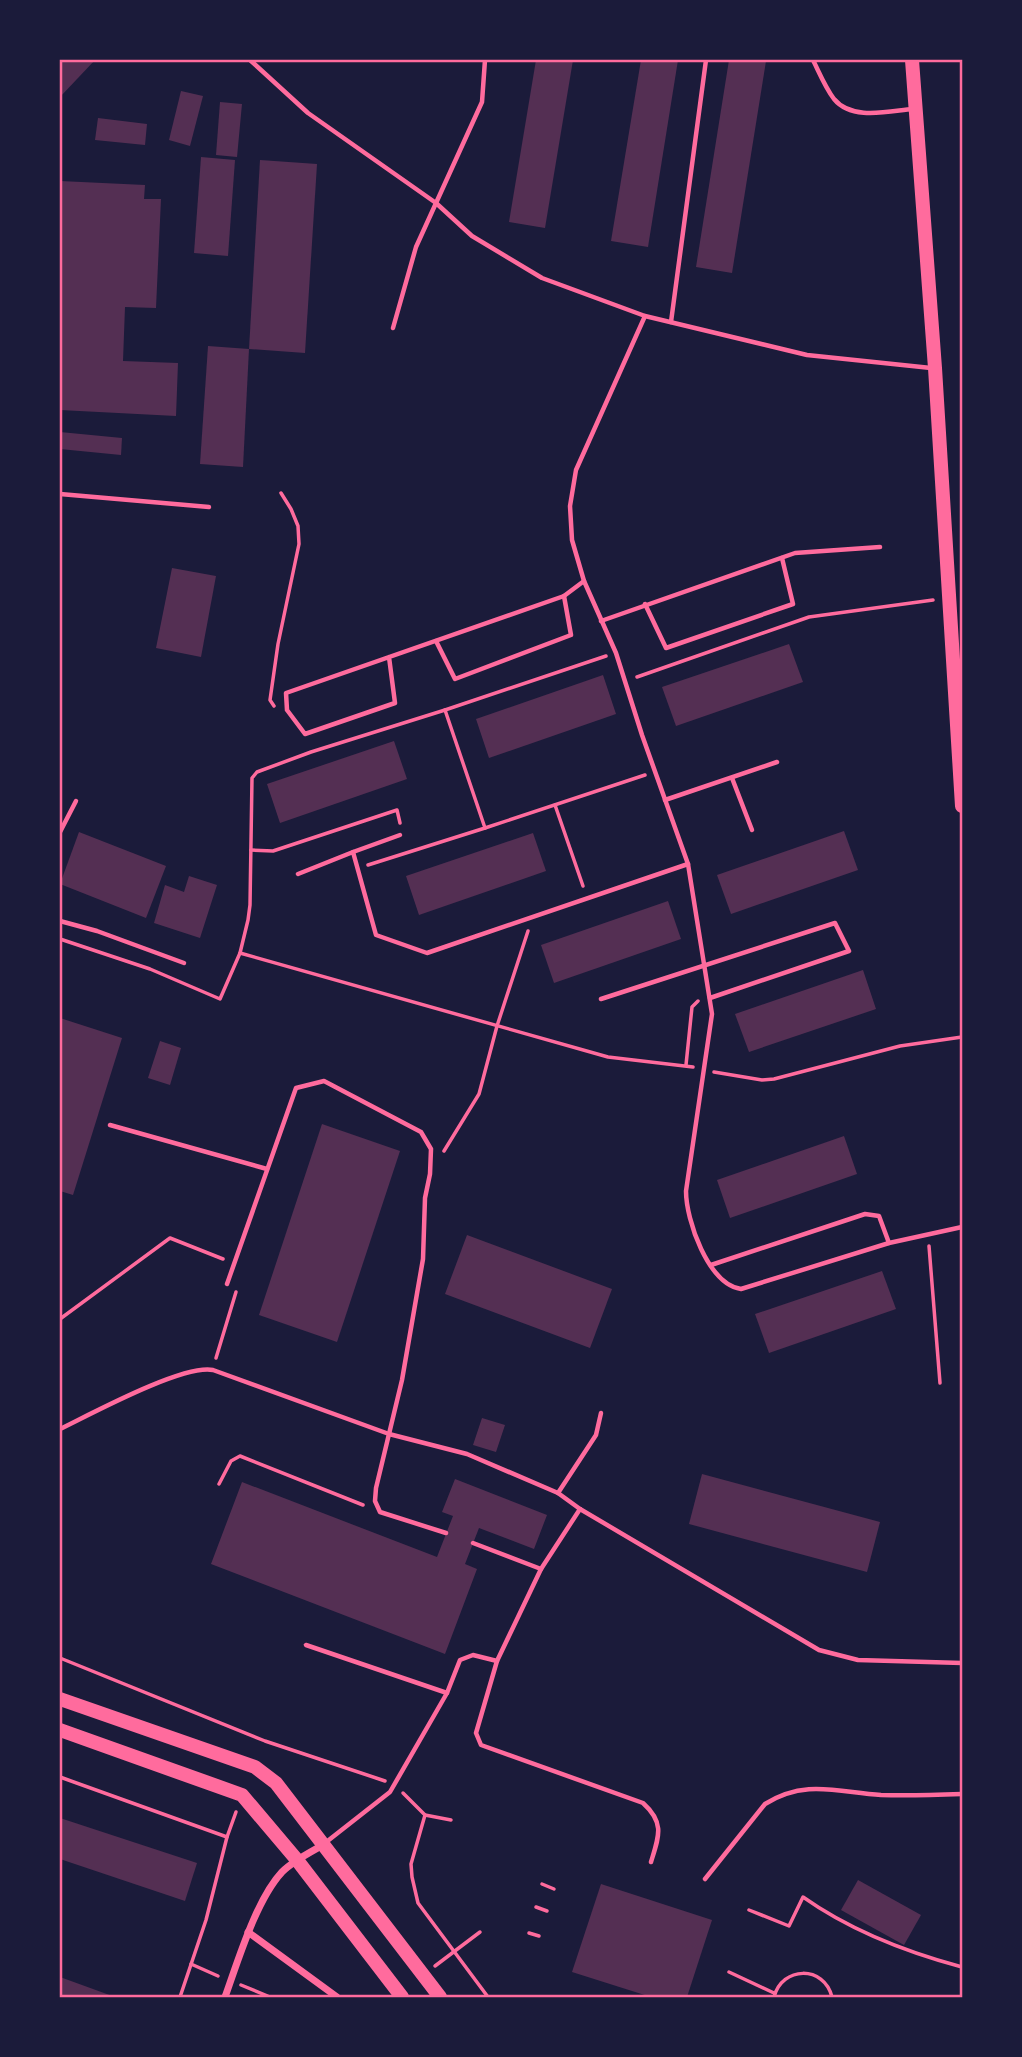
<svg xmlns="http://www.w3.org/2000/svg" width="1022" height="2057" font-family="'PT Serif',serif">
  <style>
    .building { fill: #542f53 }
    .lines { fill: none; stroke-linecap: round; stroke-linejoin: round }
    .path { stroke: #ff6b9d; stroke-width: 3.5 }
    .service { stroke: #ff6b9d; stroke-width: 4.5 }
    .minor { stroke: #ff6b9d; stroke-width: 7 }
    .primary { stroke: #ff6b9d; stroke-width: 14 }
    .neatline { fill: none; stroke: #ff6b9d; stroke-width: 2.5 }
  </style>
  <rect width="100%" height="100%" fill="#1b1b3a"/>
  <g class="building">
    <path d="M60,60H95L60,97Z"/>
    <path d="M536,60H573L545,228L509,222Z"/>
    <path d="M641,60H678L648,247L611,241Z"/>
    <path d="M729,60L766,61L732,273L696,267Z"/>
    <path d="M181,91L203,96L190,146L169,140Z"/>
    <path d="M220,102L242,104L237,157L216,155Z"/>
    <path d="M98,118L147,124L145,145L95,140Z"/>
    <path d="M201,157L235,160L228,256L194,253Z"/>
    <path d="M260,160L317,164L305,353L249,349Z"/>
    <path d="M60,181L145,185L144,199H161L156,308L125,307L123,361L178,363L176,416L60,410V275H62V256H60Z"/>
    <path d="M208,346L249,349L243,467L200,464Z"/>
    <path d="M60,432L122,438L121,455L60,449Z"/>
    <path d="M172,568L216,576L201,657L156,648Z"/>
    <path d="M789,644L803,682L676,726L662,687Z"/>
    <path d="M603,675L616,714L489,758L476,719Z"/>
    <path d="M394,741L407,779L280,823L267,784Z"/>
    <path d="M844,831L858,870L731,914L717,875Z"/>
    <path d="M79,832L166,866L146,918L60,884Z"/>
    <path d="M533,833L546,871L419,915L406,876Z"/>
    <path d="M189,876L217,885L200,938L154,923L165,885L184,892Z"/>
    <path d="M668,901L681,939L554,983L541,945Z"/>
    <path d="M863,970L876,1009L749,1052L735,1014Z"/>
    <path d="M60,1018L122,1038L73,1195L60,1191Z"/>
    <path d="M160,1041L181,1048L170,1085L148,1078Z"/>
    <path d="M322,1124L400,1151L337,1342L259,1315Z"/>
    <path d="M844,1136L857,1174L730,1218L717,1180Z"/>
    <path d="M467,1235L612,1289L590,1348L445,1294Z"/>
    <path d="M882,1271L896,1309L769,1353L755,1314Z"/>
    <path d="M482,1418L505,1425L496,1452L473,1445Z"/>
    <path d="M702,1474L880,1522L867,1572L689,1524Z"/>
    <path d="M455,1479L547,1515L534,1549L479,1528L465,1564L477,1569L445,1654L211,1564L242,1482L437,1557L453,1516L442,1512Z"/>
    <path d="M60,1818L197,1863L185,1901L60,1859Z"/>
    <path d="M858,1880L921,1915L904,1945L841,1910Z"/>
    <path d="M601,1884L712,1920L687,1997H651L572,1972Z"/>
    <path d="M60,1977L115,1997H60Z"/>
  </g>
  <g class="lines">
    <g class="path">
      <path d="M637,677L809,617L933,600"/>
      <path d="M274,706L270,700L278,644L299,544L298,526L291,509L281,493"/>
      <path d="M555,805L583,886"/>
      <path d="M485,828L645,775"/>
      <path d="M251,850L273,851L397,810L400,823"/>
      <path d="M368,865L485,828L445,710"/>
      <path d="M60,939L150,969L220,999L240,953L608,1057L693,1067"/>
      <path d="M240,953L248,920L250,905L252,778L257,772L311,752L445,710L606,656"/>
      <path d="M686,1065L692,1007L698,1001"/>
      <path d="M714,1072L762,1080L774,1079L900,1046L962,1037"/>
      <path d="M444,1151L479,1094L497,1026L528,931"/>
      <path d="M929,1246L940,1383"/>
      <path d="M60,1319L170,1238L223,1259"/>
      <path d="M216,1358L236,1292"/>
      <path d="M219,1484L231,1461L240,1456L363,1505"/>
      <path d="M60,1658L265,1741L385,1781"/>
      <path d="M60,1777L227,1837"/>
      <path d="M403,1793L425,1815L451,1820"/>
      <path d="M425,1815L411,1864L412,1877L418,1903L488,1997"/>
      <path d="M542,1884L554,1889"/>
      <path d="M536,1907L547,1911"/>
      <path d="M749,1910L789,1926L803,1897C851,1931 906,1952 962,1967"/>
      <path d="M529,1933L539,1936"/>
      <path d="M191,1964L218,1976"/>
      <path d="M435,1966L480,1932"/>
      <path d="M729,1972L774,1993"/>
      <path d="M241,1985L270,1997"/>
      <path d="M180,1997L206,1920L227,1837L236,1812"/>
      <path d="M774,1997C782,1966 824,1965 832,1997"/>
    </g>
    <g class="service">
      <path d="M250,60L308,113L436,203L472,236L542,278L645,316L807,355L931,368"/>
      <path d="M813,60C819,72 825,87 834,99C852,121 889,111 913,109"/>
      <path d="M645,316L576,470L570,506L572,540L584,581L616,653L642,735L688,864L712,1014L686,1191C686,1220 708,1284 741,1289L889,1243L962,1227"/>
      <path d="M671,322L706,60"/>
      <path d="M393,328L416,247L482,102L485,60"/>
      <path d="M60,494L209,507"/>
      <path d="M645,604L666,648L793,604L782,558"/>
      <path d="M601,621L795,553L880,547"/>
      <path d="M436,641L455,679L571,635L564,596"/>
      <path d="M389,657L395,703L305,734L287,710L286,693L564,596L584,581"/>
      <path d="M732,778L752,830"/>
      <path d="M665,800L777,762"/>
      <path d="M60,832L76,801"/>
      <path d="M353,852L400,835"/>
      <path d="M298,874L353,852L376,935L427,953L688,864"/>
      <path d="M60,921L97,931L184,963"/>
      <path d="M601,999L835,923L849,951L710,998"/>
      <path d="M110,1125L267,1169"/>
      <path d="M711,1265L865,1214L879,1216L889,1243"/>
      <path d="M227,1284L296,1088L324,1081L421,1132L431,1149L430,1174L425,1198L423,1259L402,1380L376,1488L375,1501L380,1512L446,1533"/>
      <path d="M60,1429C91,1414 183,1364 213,1370L389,1434L467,1454L558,1493L580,1509L819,1650L858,1660L962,1663"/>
      <path d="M558,1493L596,1435L601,1413"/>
      <path d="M473,1543L541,1569"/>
      <path d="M306,1645L447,1693"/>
      <path d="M497,1661L541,1569L580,1509"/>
      <path d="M325,1843L390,1792L447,1693L460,1660L473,1655L497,1661L476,1733L481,1745L643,1803C665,1823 659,1836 651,1862"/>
      <path d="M705,1879L765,1804C805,1779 837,1792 881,1795C908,1796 936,1795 962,1794"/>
    </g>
    <g class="minor">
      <path d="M248,1932L337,1997"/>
      <path d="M225,1997C238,1961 256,1900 282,1872C293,1861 309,1853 323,1845"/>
    </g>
    <g class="primary">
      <path d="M912,60L935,368L962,806"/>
      <path d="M60,1699L255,1767L276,1783L440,1997"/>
      <path d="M60,1730L242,1795L297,1860L402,1997"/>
    </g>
  </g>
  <rect width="1022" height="2057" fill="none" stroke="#1b1b3a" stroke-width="122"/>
  <rect x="61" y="61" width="900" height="1935" class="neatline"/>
</svg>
